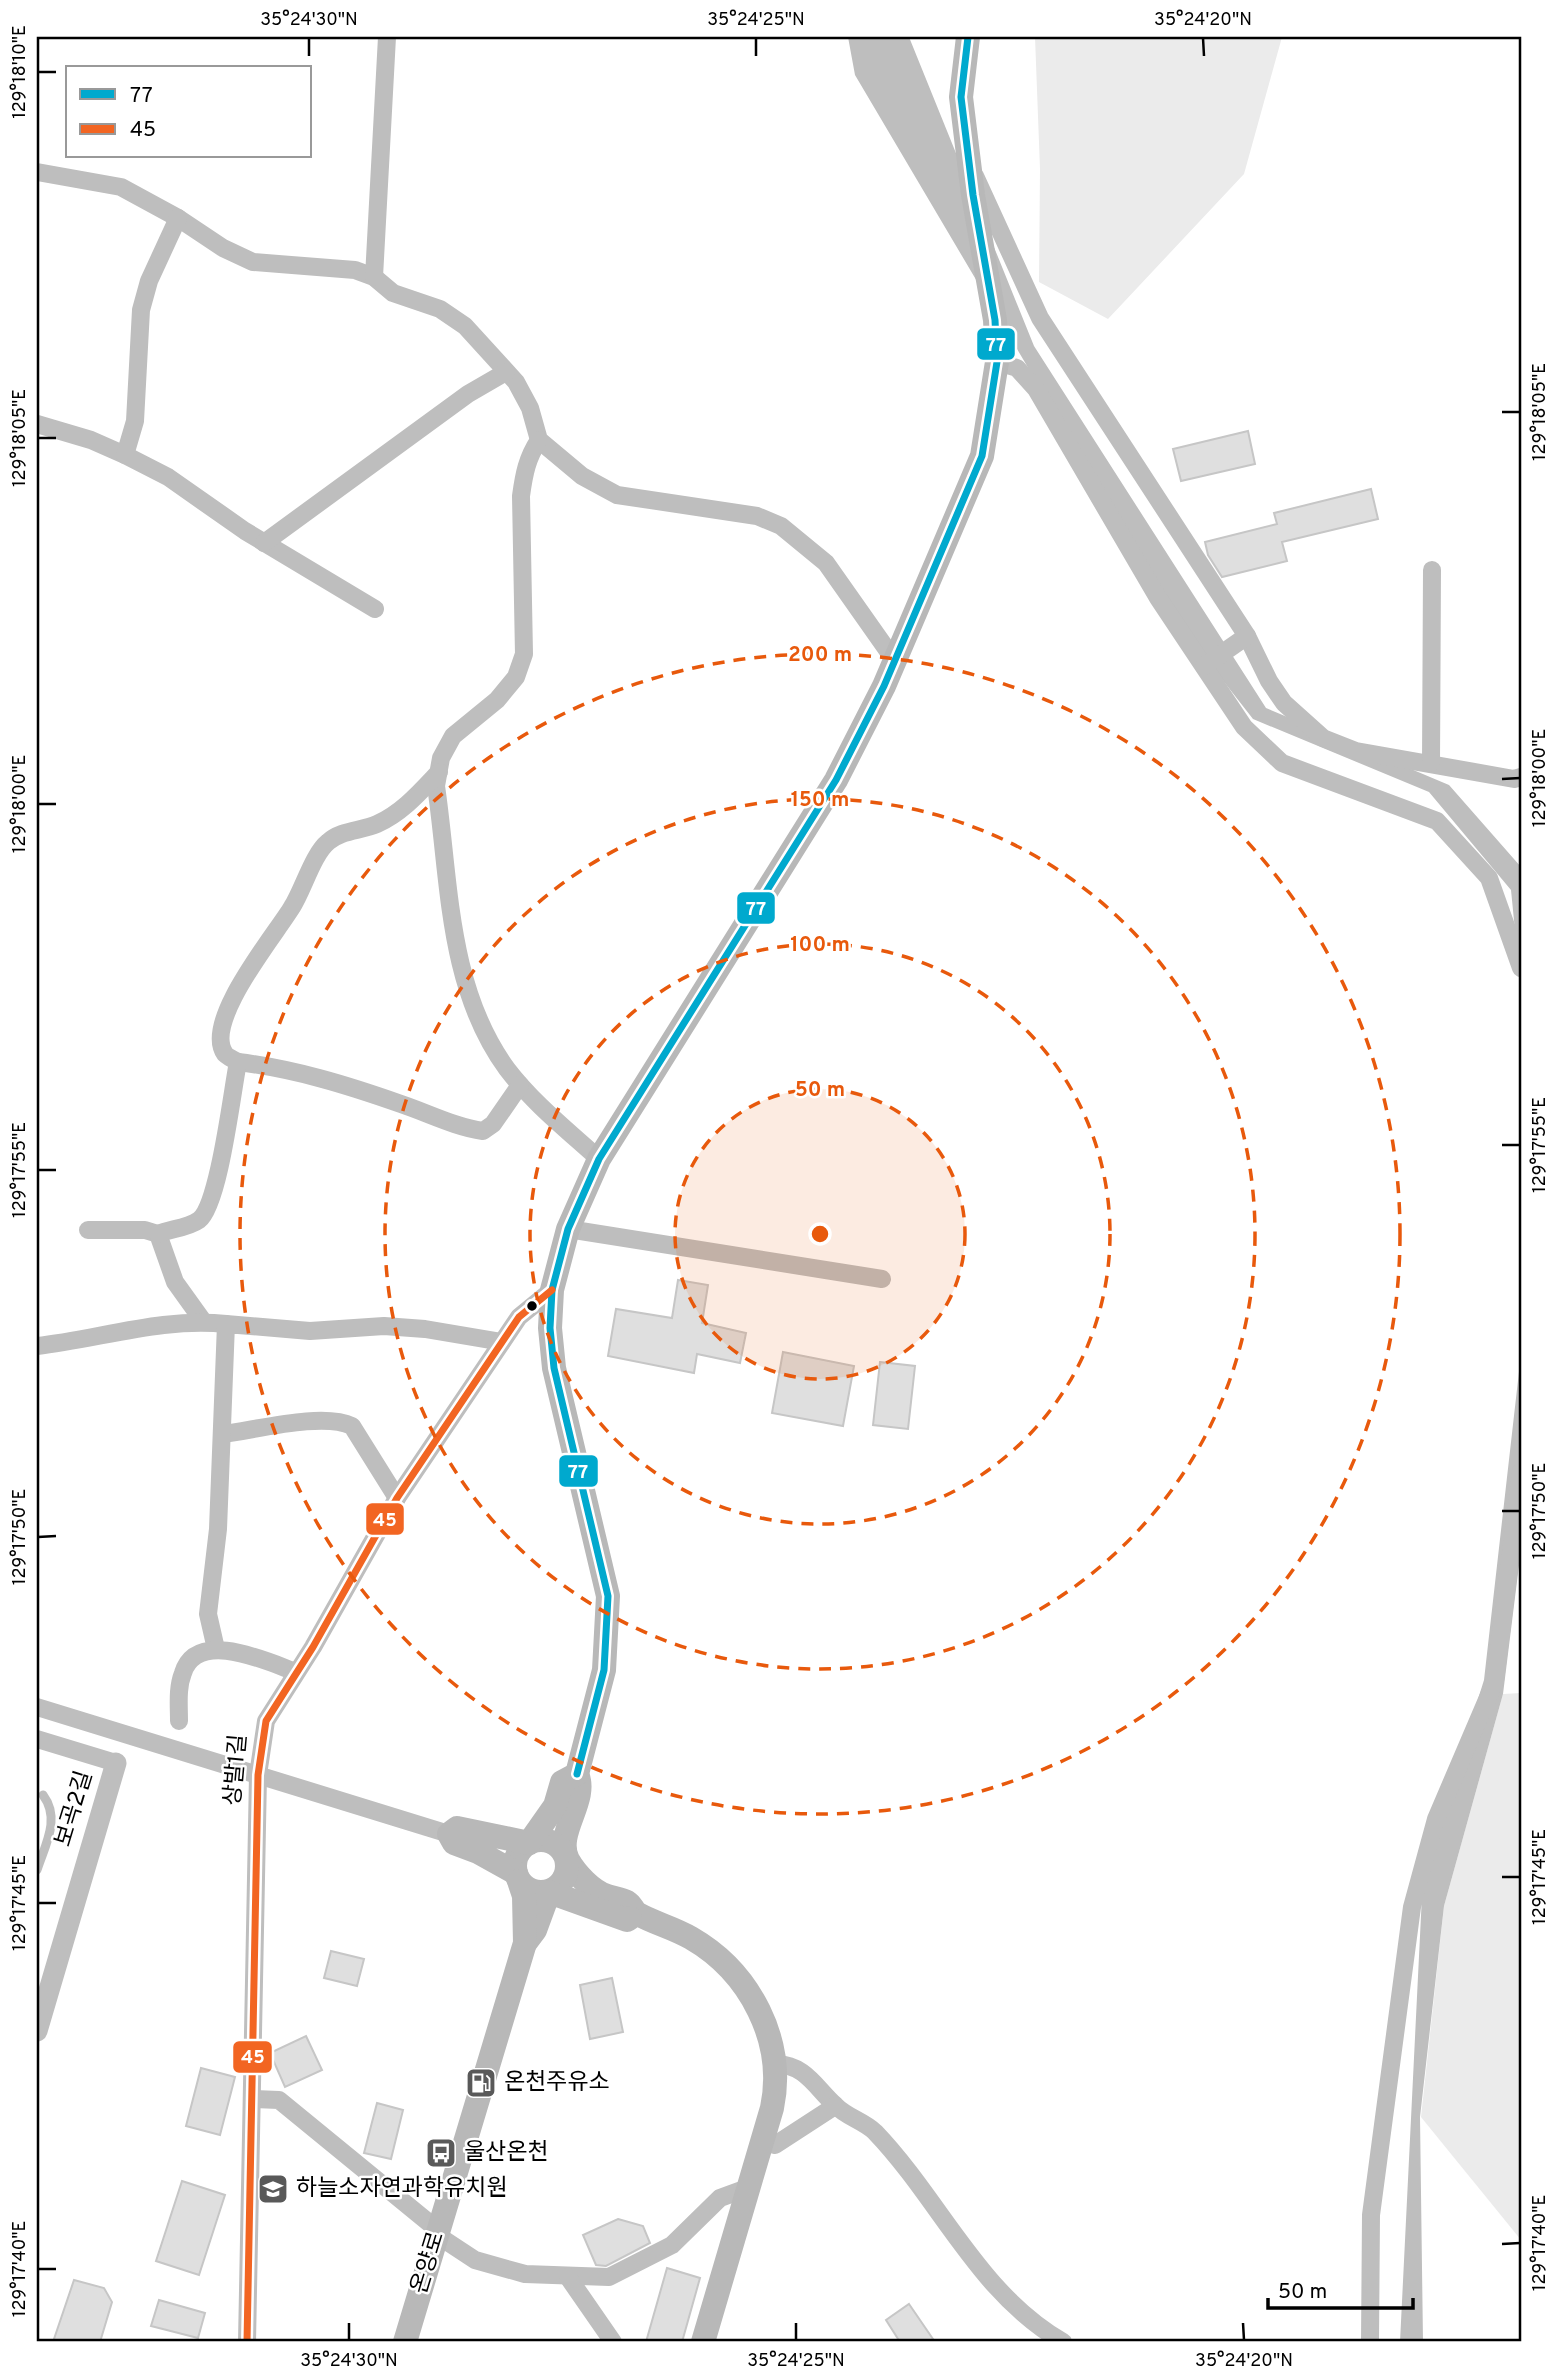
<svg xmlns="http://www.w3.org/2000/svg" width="1558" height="2379" font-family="Overpass,'Noto Sans KR',sans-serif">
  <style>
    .green { fill: #ebebeb }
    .water { fill: #bebebe }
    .building { fill: #dfdfdf; stroke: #c6c6c6; stroke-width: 2 }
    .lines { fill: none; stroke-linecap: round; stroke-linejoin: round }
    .service { stroke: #bebebe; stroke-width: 9 }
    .minor { stroke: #bebebe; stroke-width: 18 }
    .tertiary { stroke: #bebebe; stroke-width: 21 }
    .secondary { stroke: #b8b8b8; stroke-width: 24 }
    .bus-1-casing { stroke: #fff; stroke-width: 12 }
    .bus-2-casing { stroke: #fff; stroke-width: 12 }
    .bus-1 { stroke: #00a9ce; stroke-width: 7 }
    .bus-2 { stroke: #f26522; stroke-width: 7 }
    .ticks { fill: none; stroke: #000; stroke-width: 2.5 }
    .ring { fill: none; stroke: #e8590c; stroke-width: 3.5; stroke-dasharray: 12 9 }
    .bus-dot { fill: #000; stroke: #fff; stroke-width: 2.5 }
    .labels { text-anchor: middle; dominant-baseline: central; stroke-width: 5; stroke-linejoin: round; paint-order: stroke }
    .street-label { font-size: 23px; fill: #000; stroke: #fff }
    .poi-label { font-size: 23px; fill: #000; stroke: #fff; text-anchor: start }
    .centre { fill: #e8590c; stroke: #fff; stroke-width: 3.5 }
    .ring-label { font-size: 21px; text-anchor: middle; font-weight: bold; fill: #e8590c; stroke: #fff; stroke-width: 5; stroke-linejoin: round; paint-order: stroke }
    .line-badge { stroke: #fff; stroke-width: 2.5 }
    .badge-label { font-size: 19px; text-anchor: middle; font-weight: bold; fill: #fff }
    .neatline { fill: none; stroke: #000; stroke-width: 2.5 }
    .ticks-label { font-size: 18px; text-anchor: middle; fill: #000 }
  </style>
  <rect width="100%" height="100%" fill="#fff"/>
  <g class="green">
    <path d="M1035,37H1282L1244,174L1108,319L1039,282L1040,169Z"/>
    <path d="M1521,1693V2240L1421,2117L1444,1906L1503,1694Z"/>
  </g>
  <g class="water">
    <path d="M848,37H909L1034,346L1266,708L1449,785L1521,867V991L1511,890L1429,792L1253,719L1182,628L855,75Z"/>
    <path d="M1521,1354V1549L1503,1694L1444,1906L1420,2117L1423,2342H1400L1423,1875L1484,1680Z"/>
  </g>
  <g class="building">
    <path d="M1248,431L1255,464L1181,481L1173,449Z"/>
    <path d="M1371,489L1378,519L1282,542L1287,561L1222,577L1208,555L1205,542L1277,524L1274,513Z"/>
    <path d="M678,1280L708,1285L702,1323L746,1333L740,1363L697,1354L694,1373L608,1356L616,1309L672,1318Z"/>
    <path d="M783,1352L854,1366L843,1426L772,1413Z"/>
    <path d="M880,1362L915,1366L908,1429L873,1425Z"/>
    <path d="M331,1951L364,1959L357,1986L324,1978Z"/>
    <path d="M612,1978L623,2032L590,2039L580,1985Z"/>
    <path d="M306,2036L322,2070L285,2087L270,2053Z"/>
    <path d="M201,2068L235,2077L220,2135L186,2126Z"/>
    <path d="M377,2103L403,2110L391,2159L364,2153Z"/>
    <path d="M182,2181L225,2195L199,2275L156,2261Z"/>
    <path d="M618,2219L643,2226L650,2243L606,2266L596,2265L583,2235Z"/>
    <path d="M667,2268L700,2278L682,2342H646Z"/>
    <path d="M74,2280L104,2288L112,2302L100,2342H53Z"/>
    <path d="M159,2300L205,2313L198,2338L151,2326Z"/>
    <path d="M909,2304L935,2342H900L886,2320Z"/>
  </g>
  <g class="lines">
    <path class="service" d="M37,1870C45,1845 61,1819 43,1795"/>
    <g class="minor">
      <path d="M37,172L121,187L178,218L223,248L253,262L355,270L374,277L393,293L440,309L465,326L516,382L530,408L539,440L582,476L617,495L757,516L781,526L826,563L895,661"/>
      <path d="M975,176L1040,318L1247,636L1269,681L1284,703L1323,738L1356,751L1514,779L1521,777"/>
      <path d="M374,277L387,37"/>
      <path d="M997,362L1017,368L1036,389L1158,598L1244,727L1282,763L1437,821L1489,878L1521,968"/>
      <path d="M37,424L91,440L125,455L135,421L141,310L149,281L178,218"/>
      <path d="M539,440C527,458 524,474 521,496L524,654L516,677L497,700L453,736L441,758L436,786C450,881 447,987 507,1069C533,1103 567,1130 599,1159"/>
      <path d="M125,455L168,477L245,531L375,609"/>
      <path d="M264,543L468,394L506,372"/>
      <path d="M1204,666L1247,636"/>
      <path d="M1431,763L1432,570"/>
      <path d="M238,1062C295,1069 347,1085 401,1104C428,1113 455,1127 483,1131L493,1124L520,1085"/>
      <path d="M568,1229L882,1279"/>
      <path d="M88,1230H145L158,1234L175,1282L203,1321"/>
      <path d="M158,1234C170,1229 188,1228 199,1220C219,1205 232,1092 238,1062C234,1060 228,1057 225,1054C202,1022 276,934 292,907C303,890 313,854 328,842C341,830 361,831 377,824C402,813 420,792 439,772"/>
      <path d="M37,1346C99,1339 164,1317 226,1324"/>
      <path d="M223,1434C256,1430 323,1412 352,1426L397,1498"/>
      <path d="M216,1649L208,1614L218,1529L226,1324L310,1331L384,1326L425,1329L502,1342"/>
      <path d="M37,1707L449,1834"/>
      <path d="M179,1721C179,1705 177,1688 183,1673C197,1628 268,1662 296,1672"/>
      <path d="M37,1739L116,1763"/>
      <path d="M776,2064C806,2065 815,2087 835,2105C846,2117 864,2121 875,2132C941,2201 978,2293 1063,2342"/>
      <path d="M254,2099L279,2100L439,2231"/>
      <path d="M763,2142L775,2145L835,2106"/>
      <path d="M437,2235L475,2260L525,2274L609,2277L672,2245L720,2198L750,2187"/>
      <path d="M568,2277L613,2342"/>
      <path d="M247,2342L258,1775L266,1721L313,1647L397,1498L519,1317L552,1290"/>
      <path d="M1370,2342L1371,2215L1412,1907L1436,1819L1495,1681L1521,1472"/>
    </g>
    <path class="tertiary" d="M37,2031L116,1763"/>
    <g class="secondary">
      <path d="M577,1774L604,1670L608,1596L554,1368L550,1328L552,1290L568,1229L599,1159L836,780L884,686L982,456L997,362L995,320L973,195L961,97L968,37"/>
      <path d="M577,1774C589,1801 554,1833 568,1860C576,1874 592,1891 607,1896C613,1898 621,1899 627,1902C632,1905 633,1911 638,1914C654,1923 674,1928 691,1938C750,1972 786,2041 772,2108L703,2342"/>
      <circle cx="541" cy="1866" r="26"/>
      <path d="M516,1873L478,1852L454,1843L449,1834L457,1828L529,1843L555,1806L562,1782L577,1774"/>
      <path d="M526,1942L535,1930L549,1892L627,1920L630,1918"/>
      <path d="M405,2342L525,1943L524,1896L519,1881"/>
    </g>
    <g class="bus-1-casing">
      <path id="bus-1" d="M577,1774L604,1670L608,1596L554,1368L550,1328L552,1290L568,1229L599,1159L836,780L884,686L982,456L997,362L995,320L973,195L961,97L968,37"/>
    </g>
    <g class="bus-2-casing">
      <path id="bus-2" d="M247,2342L258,1775L266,1721L313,1647L397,1498L519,1317L552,1290"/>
    </g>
    <use href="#bus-1" class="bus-1"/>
    <use href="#bus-2" class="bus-2"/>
  </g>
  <path class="ticks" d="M309,38V56M756,38V56M1203,38L1204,56M38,72H56M1502,412H1520M38,438H56M1502,779L1520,778M38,804H56M1502,1145H1520M38,1170H56M1502,1511H1520M38,1537L56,1536M1502,1877H1520M38,1903H56M1502,2244L1520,2243M38,2269H56M349,2323V2340M796,2323V2340M1243,2323L1244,2340"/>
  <circle cx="820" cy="1234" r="145" fill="#e8590c" fill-opacity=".12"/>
  <g class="ring">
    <circle cx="820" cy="1234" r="145"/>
    <circle cx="820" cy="1234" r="290"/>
    <circle cx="820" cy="1234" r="435"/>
    <circle cx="820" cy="1234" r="580"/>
  </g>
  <defs>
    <g id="fuel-square" transform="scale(1.575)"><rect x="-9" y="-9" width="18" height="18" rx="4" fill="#595959" stroke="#fff"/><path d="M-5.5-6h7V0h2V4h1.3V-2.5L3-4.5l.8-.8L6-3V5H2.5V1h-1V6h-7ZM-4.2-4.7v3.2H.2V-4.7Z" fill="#fff"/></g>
    <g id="bus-square" transform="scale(1.575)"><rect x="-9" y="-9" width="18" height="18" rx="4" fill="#595959" stroke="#fff"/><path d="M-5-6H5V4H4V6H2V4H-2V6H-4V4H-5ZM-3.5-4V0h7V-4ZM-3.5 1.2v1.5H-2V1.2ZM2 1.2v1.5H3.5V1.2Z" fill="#fff"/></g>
    <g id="school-square" transform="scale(1.575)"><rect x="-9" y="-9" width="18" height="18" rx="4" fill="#595959" stroke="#fff"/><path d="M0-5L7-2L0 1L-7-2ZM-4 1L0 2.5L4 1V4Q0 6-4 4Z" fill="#fff"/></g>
  </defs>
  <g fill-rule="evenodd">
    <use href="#fuel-square" x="481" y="2083"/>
    <use href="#bus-square" x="441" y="2153"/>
    <use href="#school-square" x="273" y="2189"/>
  </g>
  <circle class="bus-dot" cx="532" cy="1306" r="6"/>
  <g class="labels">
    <g class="street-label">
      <text transform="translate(237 1770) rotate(-85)">상발1길</text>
      <text transform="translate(75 1809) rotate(-73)">보곡2길</text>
      <text transform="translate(429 2263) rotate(-73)">온양로</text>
    </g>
    <g class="poi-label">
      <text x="504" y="2083">온천주유소</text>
      <text x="464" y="2153">울산온천</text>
      <text x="296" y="2189">하늘소자연과학유치원</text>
    </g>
  </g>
  <circle cx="820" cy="1234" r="10" class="centre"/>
  <g class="ring-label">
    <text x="820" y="661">200 m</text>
    <text x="820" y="806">150 m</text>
    <text x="820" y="951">100 m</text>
    <text x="820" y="1096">50 m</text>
  </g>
  <g class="line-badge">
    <rect x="976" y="327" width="40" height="34" rx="7" fill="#00a9ce"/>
    <rect x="736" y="891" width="40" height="34" rx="7" fill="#00a9ce"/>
    <rect x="558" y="1454" width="41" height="34" rx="7" fill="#00a9ce"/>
    <rect x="365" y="1502" width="40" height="34" rx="7" fill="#f26522"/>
    <rect x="232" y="2040" width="41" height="34" rx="7" fill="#f26522"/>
  </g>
  <g class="badge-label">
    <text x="996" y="351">77</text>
    <text x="756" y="915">77</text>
    <text x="578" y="1478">77</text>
    <text x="385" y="1526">45</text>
    <text x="253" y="2063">45</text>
  </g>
  <rect width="1558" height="2379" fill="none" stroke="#ffffff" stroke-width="77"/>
  <rect x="66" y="66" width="245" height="91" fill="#ffffff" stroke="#999999" stroke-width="2"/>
  <rect x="80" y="89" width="35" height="10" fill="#00a9ce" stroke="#999999" stroke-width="2"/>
  <text x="130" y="102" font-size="21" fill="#000000">77</text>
  <rect x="80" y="124" width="35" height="10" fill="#f26522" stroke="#999999" stroke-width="2"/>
  <text x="130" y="136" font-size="21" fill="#000000">45</text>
  <path d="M1268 2298v10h145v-10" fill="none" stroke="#000000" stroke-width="3.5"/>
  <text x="1278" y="2298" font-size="21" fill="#000000" stroke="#ffffff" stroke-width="5" paint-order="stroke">50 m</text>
  <rect x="38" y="38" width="1482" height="2302" class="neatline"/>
  <g class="ticks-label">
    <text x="309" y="25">35°24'30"N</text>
    <text x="756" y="25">35°24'25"N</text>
    <text x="1203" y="25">35°24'20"N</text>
    <text transform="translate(19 72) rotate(-90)" y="6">129°18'10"E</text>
    <text transform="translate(1539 412) rotate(-90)" y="6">129°18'05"E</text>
    <text transform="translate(19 438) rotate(-90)" y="6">129°18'05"E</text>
    <text transform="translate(1539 778) rotate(-90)" y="6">129°18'00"E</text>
    <text transform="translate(19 804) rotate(-90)" y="6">129°18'00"E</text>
    <text transform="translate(1539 1145) rotate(-90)" y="6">129°17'55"E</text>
    <text transform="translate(19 1170) rotate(-90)" y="6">129°17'55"E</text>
    <text transform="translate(1539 1511) rotate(-90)" y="6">129°17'50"E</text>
    <text transform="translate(19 1537) rotate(-90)" y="6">129°17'50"E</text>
    <text transform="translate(1539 1877) rotate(-90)" y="6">129°17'45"E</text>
    <text transform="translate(19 1903) rotate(-90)" y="6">129°17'45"E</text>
    <text transform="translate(1539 2243) rotate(-90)" y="6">129°17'40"E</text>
    <text transform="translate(19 2269) rotate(-90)" y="6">129°17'40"E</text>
    <text x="349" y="2366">35°24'30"N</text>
    <text x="796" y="2366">35°24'25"N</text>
    <text x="1244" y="2366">35°24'20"N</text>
  </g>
</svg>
